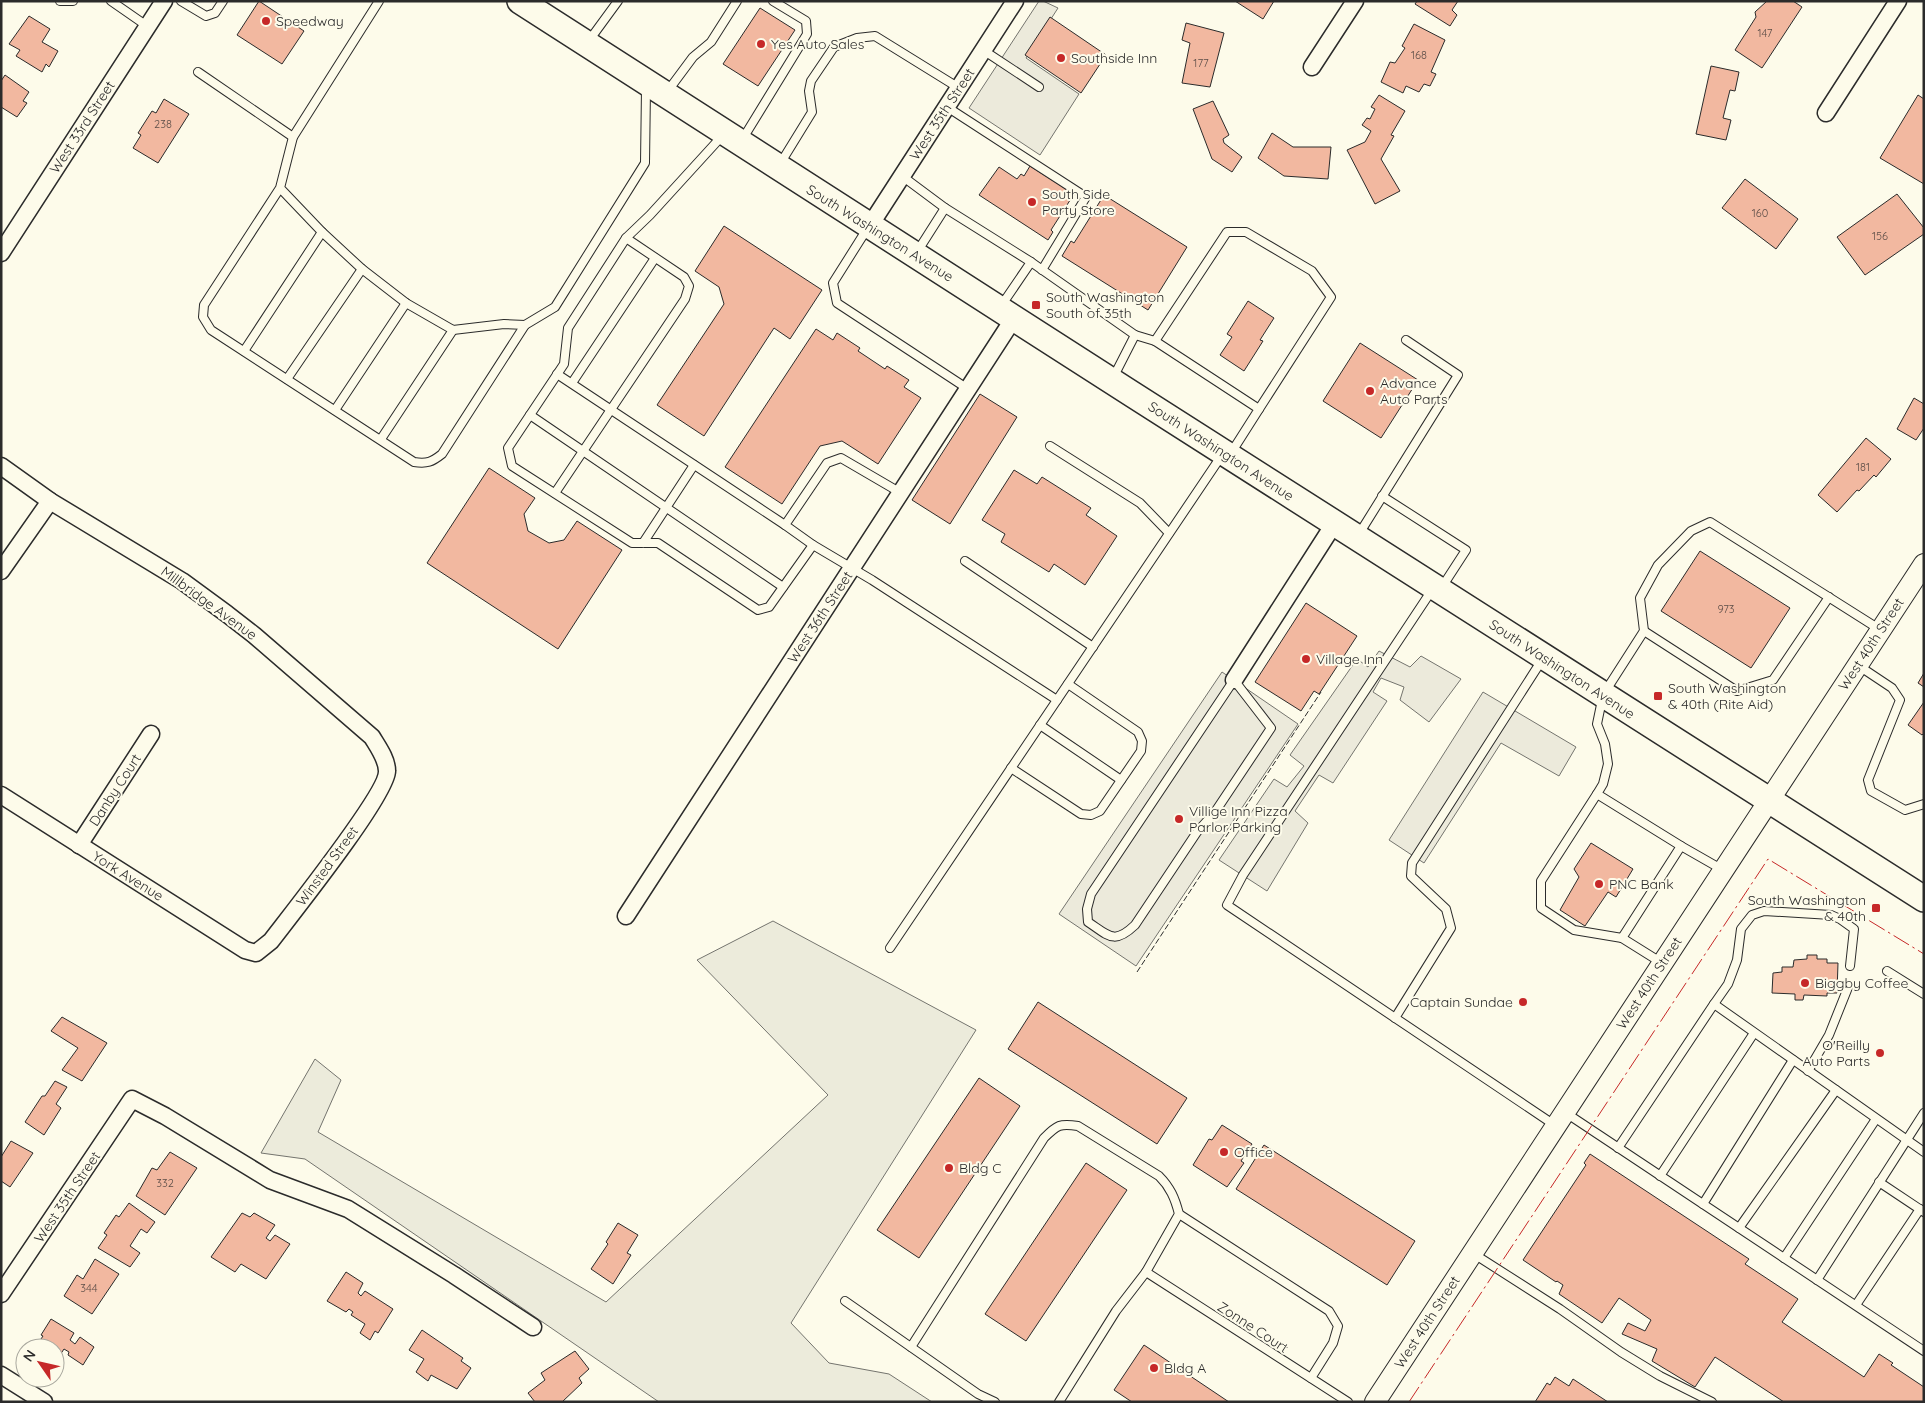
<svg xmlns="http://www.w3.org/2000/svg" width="1925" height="1403" font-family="Quicksand,sans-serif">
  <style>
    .green { fill: #ecebdb; stroke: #74746e }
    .parking { fill: #eceadb; stroke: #74746e }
    .building { fill: #f2b8a0; stroke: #2b2b2b }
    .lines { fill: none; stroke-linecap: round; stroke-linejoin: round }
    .service-casing { stroke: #2b2b2b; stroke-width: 10 }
    .minor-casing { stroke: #2b2b2b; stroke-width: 19 }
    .tertiary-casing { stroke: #2b2b2b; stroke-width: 22 }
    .primary-casing { stroke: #2b2b2b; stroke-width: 28 }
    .service { stroke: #fdfbea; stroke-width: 8 }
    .minor { stroke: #fdfbea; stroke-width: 16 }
    .tertiary { stroke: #fdfbea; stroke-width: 20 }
    .primary { stroke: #fdfbea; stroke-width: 25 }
    .fence { stroke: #2b2b2b; stroke-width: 1; stroke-dasharray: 6 2.5; stroke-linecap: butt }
    .power { stroke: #c62828; stroke-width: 1; stroke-dasharray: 18 4 2.5 4; stroke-linecap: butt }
    .poi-dot { fill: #c62828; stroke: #fdfbea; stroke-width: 2 }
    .labels { text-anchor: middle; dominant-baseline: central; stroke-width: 4; stroke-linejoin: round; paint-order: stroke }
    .number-label { font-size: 11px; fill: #5d4e48 }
    .poi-label { font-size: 14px; fill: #2b2b2b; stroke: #fdfbea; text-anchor: start }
    .street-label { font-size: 14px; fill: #2b2b2b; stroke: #fdfbea }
  </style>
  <rect width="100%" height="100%" fill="#fdfbea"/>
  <path class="green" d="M773,921L976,1030L791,1323L829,1363L889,1374L932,1402H659L305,1159L261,1153L315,1059L341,1080L318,1132L606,1302L828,1095L697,960Z"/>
  <g class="parking">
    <path d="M1039,1H1043L1058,8L1026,58L1079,94L1040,155L969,108Z"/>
    <path d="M1379,651L1410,667L1421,656L1461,679L1429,722L1400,700L1404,687L1381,678L1373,692L1387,701L1333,783L1319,775L1295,811L1308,823L1267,891L1219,860L1274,779L1287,787L1304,766L1290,755L1357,659L1368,667Z"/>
    <path d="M1222,672L1298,724L1136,966L1059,914Z"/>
    <path d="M1483,692L1576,747L1559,776L1501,743L1424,863L1389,840Z"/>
  </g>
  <g class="building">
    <path d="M259,1L304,31L282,64L237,35Z"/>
    <path d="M1235,1H1274L1263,19Z"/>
    <path d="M1417,1H1458L1452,10L1457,15L1450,26L1415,4Z"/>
    <path d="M1767,1H1793L1802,7L1762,68L1735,50L1756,17L1755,12Z"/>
    <path d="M760,8L795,30L758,86L723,64Z"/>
    <path d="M29,16L50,29L42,42L58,51L49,67L46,64L42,72L16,56L20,50L9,44Z"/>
    <path d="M1050,17L1106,55L1081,93L1025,55Z"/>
    <path d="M1186,23L1224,33L1210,87L1182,83L1190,43L1182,40Z"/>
    <path d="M1414,24L1445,40L1431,72L1436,74L1430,86L1424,84L1419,92L1406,86L1403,93L1381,82L1390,62L1395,63L1405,48L1402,46Z"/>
    <path d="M1711,66L1739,72L1735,91L1730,90L1723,118L1731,120L1726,140L1696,134Z"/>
    <path d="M5,75L29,92L23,101L27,103L17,117L1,107V81Z"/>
    <path d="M1379,95L1405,111L1391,135L1394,136L1381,159L1400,191L1375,204L1347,150L1365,142L1371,131L1362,125L1367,118L1370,119L1375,109L1371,107Z"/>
    <path d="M1918,95L1924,99V184L1880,158Z"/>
    <path d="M164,99L189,114L158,163L133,148L141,135L138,133L152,111L156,113Z"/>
    <path d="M1213,101L1229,135L1223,139L1224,143L1242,157L1232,172L1212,159L1193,109Z"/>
    <path d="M1272,133L1293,147H1331L1328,179L1284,176L1258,158Z"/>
    <path d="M1030,166L1074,194L1051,230L1053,232L1048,240L979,195L999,167L1017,179L1021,174L1024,176Z"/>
    <path d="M1745,179L1798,219L1776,249L1722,208Z"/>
    <path d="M1897,194L1924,228V234L1865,275L1837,237Z"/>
    <path d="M1104,195L1187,247L1148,310L1062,256L1071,241L1074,243Z"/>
    <path d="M724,226L822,290L790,339L774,328L704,436L657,405L724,304L719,287L695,271Z"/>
    <path d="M1248,301L1274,318L1260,340L1263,341L1244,371L1220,355L1232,337L1227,334Z"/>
    <path d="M816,329L833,340L837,333L860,348L858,351L885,369L887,366L909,380L904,387L921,398L878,464L842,441L820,446L782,504L725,467Z"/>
    <path d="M1360,343L1418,380L1381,438L1323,401Z"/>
    <path d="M980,394L1017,417L950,524L912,500Z"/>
    <path d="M1914,398L1924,404V428L1916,440L1897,429Z"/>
    <path d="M1866,438L1891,459L1876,477L1874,475L1859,491L1857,490L1837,512L1818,495Z"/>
    <path d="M489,468L535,498L524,514L528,531L549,543L564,540L577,521L622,550L558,649L427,563Z"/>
    <path d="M1014,470L1037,484L1042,477L1091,508L1086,515L1117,536L1085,585L1054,564L1049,572L1001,542L1005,534L982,520Z"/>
    <path d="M1700,551L1790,608L1751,668L1661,611Z"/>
    <path d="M1306,603L1357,636L1319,694L1314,691L1301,711L1255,682Z"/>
    <path d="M1924,673V687L1918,683Z"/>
    <path d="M1924,702V733L1922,735L1908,725Z"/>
    <path d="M1591,843L1633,869L1616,897L1608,892L1585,926L1560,910L1579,877L1574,869Z"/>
    <path d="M1807,955H1817V959H1827V963H1838L1837,993H1827V996L1804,995L1803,1000H1795V994L1772,993L1773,973L1782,972V967H1793L1794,960L1807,959Z"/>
    <path d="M1038,1002L1187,1098L1157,1144L1008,1049Z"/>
    <path d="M62,1017L107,1043L82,1081L62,1070L78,1048L51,1031Z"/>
    <path d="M979,1078L1020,1106L919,1258L877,1230Z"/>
    <path d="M55,1081L67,1087L56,1104L61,1108L44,1135L25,1122L42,1096H45Z"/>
    <path d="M1222,1125L1252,1144L1241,1161L1244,1163L1227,1187L1193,1165L1209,1139L1212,1140Z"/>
    <path d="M11,1141L33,1153L10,1187L1,1181V1157Z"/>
    <path d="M1264,1145L1415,1241L1387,1285L1236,1189Z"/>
    <path d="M170,1152L197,1168L165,1215L136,1196L152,1168L157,1170Z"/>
    <path d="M1590,1154L1749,1259L1745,1264L1798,1299L1782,1322L1864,1377L1879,1354L1893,1363L1891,1365L1924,1387V1402H1784L1715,1357L1695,1387L1652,1361L1657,1349L1622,1334L1628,1323L1645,1331L1651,1320L1619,1298L1602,1323L1559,1294L1563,1285L1557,1281L1556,1282L1523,1260L1586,1165L1584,1163Z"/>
    <path d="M1086,1163L1127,1190L1026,1341L985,1314Z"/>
    <path d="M129,1203L155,1222L147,1233L141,1229L130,1246L140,1253L130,1267L98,1248L107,1235L104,1233L116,1215L119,1217Z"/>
    <path d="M242,1213L250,1217L254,1213L275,1225L266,1238L270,1241L275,1235L290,1244L266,1279L241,1264L235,1272L211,1257Z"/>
    <path d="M618,1223L638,1235L627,1253L631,1255L613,1284L591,1269L608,1244L606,1242Z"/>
    <path d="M95,1259L119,1274L92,1314L64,1296L77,1275L83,1279Z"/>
    <path d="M346,1272L363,1283L358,1293L361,1296L365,1291L393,1309L378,1333L375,1331L370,1340L360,1333L365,1324L351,1315L353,1312L349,1309L346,1312L327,1301Z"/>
    <path d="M51,1319L74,1333L70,1340L75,1344L80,1337L94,1347L83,1365L68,1355L69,1352L64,1349L58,1358L55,1356V1348H43L37,1345L43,1336L41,1335Z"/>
    <path d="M422,1330L463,1358L461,1361L471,1368L457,1389L431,1375L428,1381L416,1372L424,1359L409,1350Z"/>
    <path d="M1144,1345L1229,1402H1132L1114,1390Z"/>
    <path d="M575,1351L589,1369L579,1378L582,1383L562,1402H535L528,1393L545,1380L541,1373Z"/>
    <path d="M1555,1377L1569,1386L1573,1379L1608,1402H1535L1547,1383L1550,1385Z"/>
  </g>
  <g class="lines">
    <g class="service-casing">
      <g id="service">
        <path d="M60,1H73"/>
        <path d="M111,1L147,26"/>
        <path d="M181,1L206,16L215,13L223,1"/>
        <path d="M588,42L618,1"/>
        <path d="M983,50L1039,87"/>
        <path d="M198,72L293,137"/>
        <path d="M667,92L693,57L711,42L737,1"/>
        <path d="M947,107L1086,197L1042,270"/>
        <path d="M723,135L650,215L626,238L568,328L564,364L508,448L512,466L632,543H658L758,610L769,607L813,545L872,580L1057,700"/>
        <path d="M742,140L807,34L806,21L773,1"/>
        <path d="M780,164L812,112L809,91L811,81L834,47L857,38L875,36L959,88"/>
        <path d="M902,176L945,208L1031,262"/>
        <path d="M280,188L322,232L362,269L406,303L453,330L504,324L525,325L442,454C432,462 427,464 414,462L211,330L203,317L204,305L280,188L293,137L379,1"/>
        <path d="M867,229L833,283L837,303L968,389"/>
        <path d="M917,252L945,208"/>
        <path d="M1001,306L1031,262L1135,335"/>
        <path d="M525,325L555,307L645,163L646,88"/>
        <path d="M1155,341L1227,232H1246L1312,271L1331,297L1259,409"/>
        <path d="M244,351L322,232"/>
        <path d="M557,374L785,525"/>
        <path d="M1113,378L1135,335L1155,341L1259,409L1231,453"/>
        <path d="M287,379L362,269"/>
        <path d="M572,383L655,258"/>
        <path d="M335,410L406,303"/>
        <path d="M530,415L783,587"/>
        <path d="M381,439L453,330"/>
        <path d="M1050,446L1140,503L1169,533"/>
        <path d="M555,493L685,299L689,286L684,277L626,238"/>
        <path d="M1382,496L1466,550L1442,587"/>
        <path d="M1359,534L1458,375L1406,340"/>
        <path d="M643,543L694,465"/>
        <path d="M813,545L785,525L827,463L841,458L901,493"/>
        <path d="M965,561L1093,647"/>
        <path d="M1432,590L1243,875L1227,905L1556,1126"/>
        <path d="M1644,631L1737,691L1773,680L1829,597"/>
        <path d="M1859,666L1892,688L1900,700L1868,780L1871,791L1905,810L1924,804"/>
        <path d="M1234,680L1271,728L1215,812L1197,832L1135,925C1114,945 1109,936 1088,922L1087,909L1091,894Z"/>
        <path d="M1040,725L1121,780"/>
        <path d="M1011,768L1081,814L1091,815L1100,811L1141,751L1142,741L1138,732L1068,684"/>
        <path d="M1597,794L1541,881V908L1574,930L1622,938"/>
        <path d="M1681,846L1597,794L1603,784L1608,764L1605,744L1597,724L1603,695L1644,631L1640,598L1658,565L1691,531L1710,522L1879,629"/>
        <path d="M890,948L1222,455"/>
        <path d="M1662,963L1622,938L1681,846L1723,870"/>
        <path d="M1887,971L1924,994"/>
        <path d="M1714,1004L1728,984L1737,960L1741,929L1752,915L1764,911L1831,915L1840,919L1854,929L1850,966"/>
        <path d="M1395,1018L1451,928L1446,909L1411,876L1412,863L1542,660"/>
        <path d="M1808,1071L1829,1035L1849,985"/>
        <path d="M1566,1113L1924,1351"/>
        <path d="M1618,1148L1714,1004L1924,1152"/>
        <path d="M1660,1176L1754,1033"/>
        <path d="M1879,1182L1924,1212"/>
        <path d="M1703,1204L1793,1060"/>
        <path d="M1179,1214L1329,1311L1338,1326L1333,1343L1311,1378"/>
        <path d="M1739,1228L1836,1090"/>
        <path d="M1474,1254L1560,1309L1621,1352L1660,1376L1712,1402"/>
        <path d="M1784,1258L1876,1119"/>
        <path d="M1146,1272L1348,1402"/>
        <path d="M1817,1280L1924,1113"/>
        <path d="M845,1301L978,1394L995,1402"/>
        <path d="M1856,1305L1920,1209"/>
        <path d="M911,1347L1044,1138C1057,1125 1060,1123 1078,1126L1159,1176C1170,1187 1175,1198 1179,1214L1146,1272L1116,1311L1059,1402"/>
      </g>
    </g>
    <g class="minor-casing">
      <g id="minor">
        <path d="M1312,67L1355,1"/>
        <path d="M1826,113L1898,1"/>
        <path d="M869,227L1015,1"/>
        <path d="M1,253L164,1"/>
        <path d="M1,466L50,501L182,581L227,614L254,635L372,737C378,747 387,759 387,771C388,793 290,916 271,941L256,953L245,950L1,795"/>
        <path d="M1,571L50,501"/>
        <path d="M1234,680L1334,524"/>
        <path d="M79,845L151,734"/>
        <path d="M626,916L1014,318"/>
        <path d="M1,1294L132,1099L165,1116L270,1180L348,1209L454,1275L533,1327"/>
        <path d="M1,1375L44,1402"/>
      </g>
    </g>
    <g class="tertiary-casing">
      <path id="tertiary" d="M1375,1402L1924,564"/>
    </g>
    <g class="primary-casing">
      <path id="primary" d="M520,1C987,302 1455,601 1924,899"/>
    </g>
    <use href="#service" class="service"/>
    <use href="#minor" class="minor"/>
    <use href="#tertiary" class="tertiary"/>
    <use href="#primary" class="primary"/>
    <path class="fence" d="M1137,972L1321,692"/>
    <path class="power" d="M1409,1402L1768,859L1924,954"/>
  </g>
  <g class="poi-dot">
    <circle cx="266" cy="21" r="5"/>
    <circle cx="761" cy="44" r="5"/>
    <circle cx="1061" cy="58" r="5"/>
    <circle cx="1032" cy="202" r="5"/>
    <rect x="1031" y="300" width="10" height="10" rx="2.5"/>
    <circle cx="1370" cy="391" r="5"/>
    <circle cx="1306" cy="659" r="5"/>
    <rect x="1653" y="691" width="10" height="10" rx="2.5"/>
    <circle cx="1179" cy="819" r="5"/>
    <circle cx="1599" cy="884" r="5"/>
    <rect x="1871" y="903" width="10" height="10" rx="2.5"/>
    <circle cx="1805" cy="983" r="5"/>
    <circle cx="1523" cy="1002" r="5"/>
    <circle cx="1880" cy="1053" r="5"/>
    <circle cx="1224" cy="1152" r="5"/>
    <circle cx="949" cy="1168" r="5"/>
    <circle cx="1154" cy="1368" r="5"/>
  </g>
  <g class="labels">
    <g class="number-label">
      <text x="1765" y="33">147</text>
      <text x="1419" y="55">168</text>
      <text x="1201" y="63">177</text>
      <text x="163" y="124">238</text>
      <text x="1760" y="213">160</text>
      <text x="1880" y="236">156</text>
      <text x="1863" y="467">181</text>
      <text x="1726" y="609">973</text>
      <text x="165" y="1183">332</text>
      <text x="89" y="1288">344</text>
    </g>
    <g class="poi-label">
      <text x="276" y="21">Speedway</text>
      <text x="771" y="44">Yes Auto Sales</text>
      <text x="1071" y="58">Southside Inn</text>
      <text x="1042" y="194">South Side<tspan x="1042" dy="16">Party Store</tspan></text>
      <text x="1046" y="297">South Washington<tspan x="1046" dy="16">South of 35th</tspan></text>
      <text x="1380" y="383">Advance<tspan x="1380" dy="16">Auto Parts</tspan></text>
      <text x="1316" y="659">Village Inn</text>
      <text x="1668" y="688">South Washington<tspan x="1668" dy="16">&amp; 40th (Rite Aid)</tspan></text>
      <text x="1189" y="811">Villige Inn Pizza<tspan x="1189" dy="16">Parlor Parking</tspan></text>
      <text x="1609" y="884">PNC Bank</text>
      <text x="1866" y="900" text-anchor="end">South Washington<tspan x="1866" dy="16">&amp; 40th</tspan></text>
      <text x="1815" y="983">Biggby Coffee</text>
      <text x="1513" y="1002" text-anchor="end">Captain Sundae</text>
      <text x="1870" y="1045" text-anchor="end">O'Reilly<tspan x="1870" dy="16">Auto Parts</tspan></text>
      <text x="1234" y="1152">Office</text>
      <text x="959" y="1168">Bldg C</text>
      <text x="1164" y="1368">Bldg A</text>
    </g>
    <g class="street-label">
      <text transform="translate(942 114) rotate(-57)">West 35th Street</text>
      <text transform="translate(82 127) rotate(-57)">West 33rd Street</text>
      <text transform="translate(880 233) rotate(32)">South Washington Avenue</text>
      <text transform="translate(1221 451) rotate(33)">South Washington Avenue</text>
      <text transform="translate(209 603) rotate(36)">Millbridge Avenue</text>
      <text transform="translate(820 617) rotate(-57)">West 36th Street</text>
      <text transform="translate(1871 644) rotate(-57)">West 40th Street</text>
      <text transform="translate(1562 669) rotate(33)">South Washington Avenue</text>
      <text transform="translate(115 790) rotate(-57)">Danby Court</text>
      <text transform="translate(327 866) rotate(-54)">Winsted Street</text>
      <text transform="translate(128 876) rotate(32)">York Avenue</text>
      <text transform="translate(1649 983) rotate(-57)">West 40th Street</text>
      <text transform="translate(67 1197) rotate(-56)">West 35th Street</text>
      <text transform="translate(1427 1322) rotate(-57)">West 40th Street</text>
      <text transform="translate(1253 1327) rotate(33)">Zonne Court</text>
    </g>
  </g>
  <rect width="1925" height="1403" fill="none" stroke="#2b2b2b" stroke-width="5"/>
  <g transform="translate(40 1363) rotate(304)"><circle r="24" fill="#fdfbea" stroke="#a9a89e"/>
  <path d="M0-4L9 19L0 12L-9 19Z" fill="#c62828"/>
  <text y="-8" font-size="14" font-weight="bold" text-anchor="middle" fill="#2b2b2b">N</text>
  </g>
</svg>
